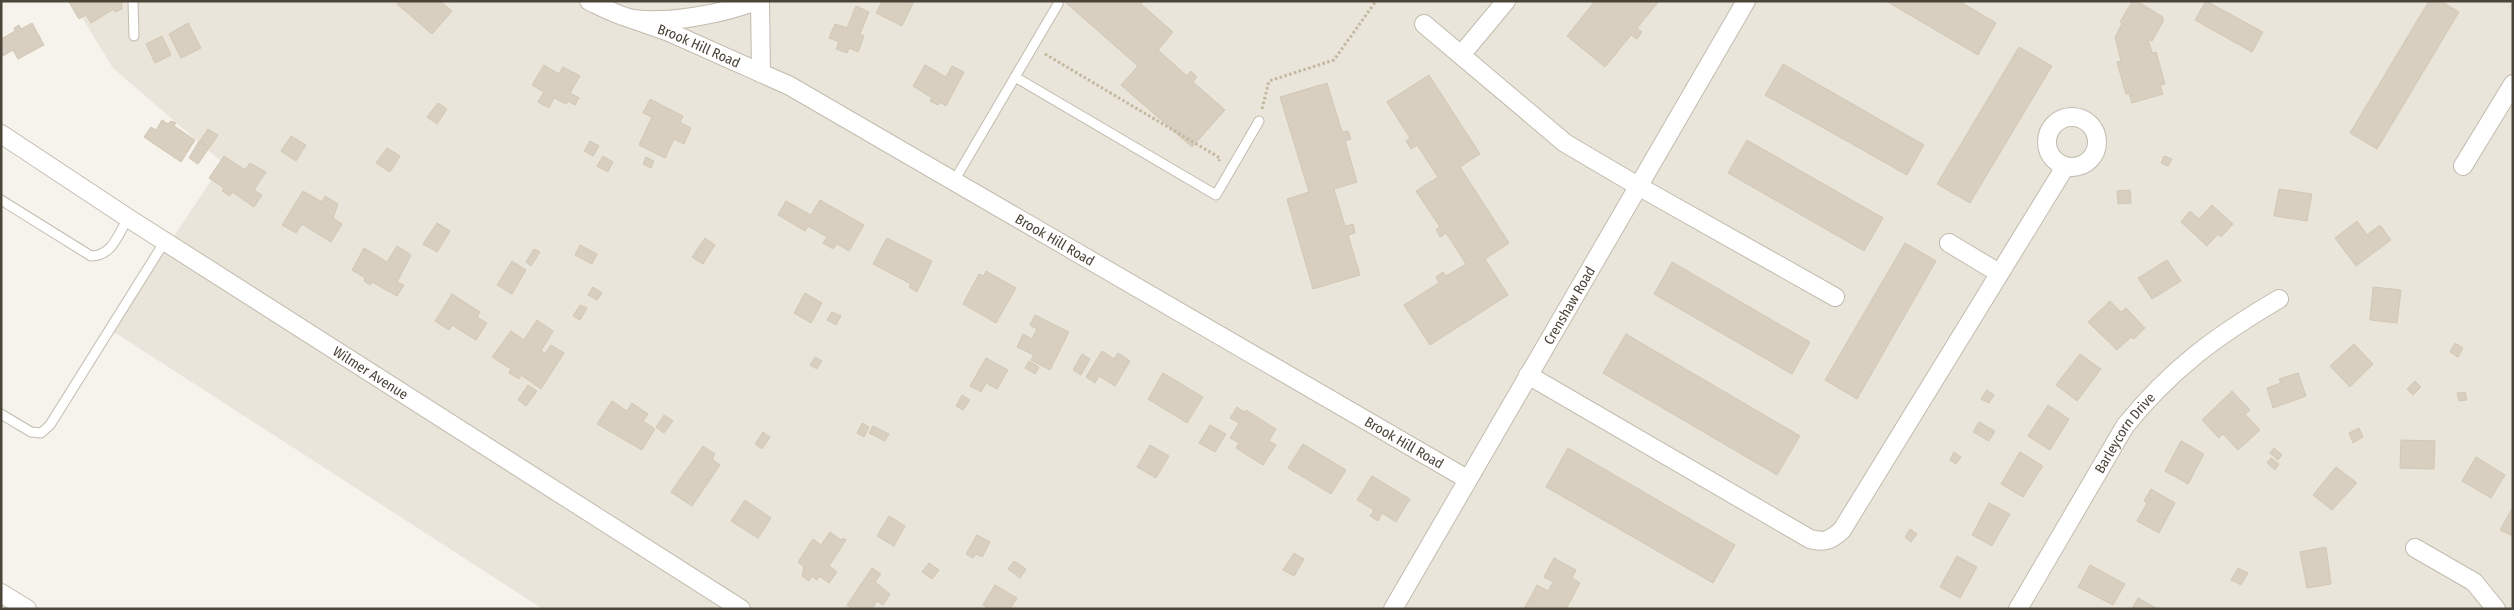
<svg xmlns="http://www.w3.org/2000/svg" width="2514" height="610" font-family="'Fira Sans Condensed',sans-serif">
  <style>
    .residential { fill: #eae5da }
    .building { fill: #d8cfc1; stroke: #d3c7b4 }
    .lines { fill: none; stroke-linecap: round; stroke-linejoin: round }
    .service-casing { stroke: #c2bbae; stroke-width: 11 }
    .minor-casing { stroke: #c2bbae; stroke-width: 20 }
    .path { stroke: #c4b79f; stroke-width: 3; stroke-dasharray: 2.5 2.5; stroke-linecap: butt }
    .service { stroke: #fff; stroke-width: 9 }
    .minor { stroke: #fff; stroke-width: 18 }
    .labels { text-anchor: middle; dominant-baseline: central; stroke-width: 4; stroke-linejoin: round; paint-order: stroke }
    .street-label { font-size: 14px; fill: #4b4439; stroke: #fff }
  </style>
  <rect width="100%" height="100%" fill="#f6f3ec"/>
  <path class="residential" d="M72,1H2513V609H543L111,330L223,163L113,68Z"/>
  <g class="building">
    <path d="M122,1V9L115,12L114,9L91,23L86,15L79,19L69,2Z"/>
    <path d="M399,1H440L452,11L432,34L397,4Z"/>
    <path d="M882,1H914L902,26L876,13Z"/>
    <path d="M1064,1H1143L1141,4L1173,32L1158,50L1187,76L1191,71L1197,77L1193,82L1225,110L1192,147L1121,85L1138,66Z"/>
    <path d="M1595,1H1659L1637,28L1642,32L1637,39L1631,35L1605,67L1567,36Z"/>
    <path d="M1886,1H1959L1996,23L1978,55Z"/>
    <path d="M2137,1L2163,17L2162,19L2164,20L2152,41L2148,39L2152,53L2156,52L2165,84L2160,85L2163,94L2132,103L2129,93L2126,94L2117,62L2121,61L2115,37L2122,24L2120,22L2132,2Z"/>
    <path d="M2206,1L2263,32L2252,52L2195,20Z"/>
    <path d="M2429,1H2441L2459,12L2377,149L2350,133Z"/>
    <path d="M856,6L869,12L860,34L864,36L858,52L849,48L847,53L836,49L839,42L829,38L835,24L847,28Z"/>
    <path d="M32,23L44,45L18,59L13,50L1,57V39L15,31L14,28L19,25L21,29Z"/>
    <path d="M188,23L201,48L181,58L169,34Z"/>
    <path d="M162,36L171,55L155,63L146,44Z"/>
    <path d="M2019,47L2052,66L1970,203L1937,184Z"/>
    <path d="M1783,64L1924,145L1907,175L1765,95Z"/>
    <path d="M544,65L559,74L563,67L580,76L570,93L579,98L575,105L568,101L566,104L554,98L549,108L538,102L544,92L532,85Z"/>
    <path d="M925,65L946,77L952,66L964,72L946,106L940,102L938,105L930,101L932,98L913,86Z"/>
    <path d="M1429,75L1480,154L1460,167L1509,243L1485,259L1508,295L1430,345L1404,305L1439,283L1436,277L1443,272L1446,276L1466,264L1446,233L1440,237L1436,229L1440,227L1416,191L1438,177L1417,145L1411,149L1406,141L1410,138L1387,102Z"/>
    <path d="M1327,83L1342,132L1348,131L1351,139L1345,141L1357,182L1334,189L1345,226L1353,224L1355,233L1348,235L1360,275L1313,289L1287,199L1309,192L1280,97Z"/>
    <path d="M650,99L683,116L680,122L691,128L684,144L674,139L665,158L639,145L652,117L643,113Z"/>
    <path d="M438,103L447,109L437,124L427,117Z"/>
    <path d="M162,120L168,124L171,121L176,123L174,126L195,140L181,162L144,137L151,127L156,130Z"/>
    <path d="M208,129L218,135L210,147L200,141Z"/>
    <path d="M291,136L306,145L296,161L281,151Z"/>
    <path d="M1747,140L1883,218L1864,251L1728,173Z"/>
    <path d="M199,141L209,148L198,164L189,158Z"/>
    <path d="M590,141L599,146L593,156L584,151Z"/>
    <path d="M387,148L400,156L390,172L376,163Z"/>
    <path d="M224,156L245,170L250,163L266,172L254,190L262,195L254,207L232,192L230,196L222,191L224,188L209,178Z"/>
    <path d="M603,156L613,162L608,172L597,166Z"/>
    <path d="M2164,156L2172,159L2168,166L2161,163Z"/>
    <path d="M646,157L654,161L651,168L643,164Z"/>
    <path d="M2279,189L2312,194L2307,221L2274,216Z"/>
    <path d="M2130,190L2131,203L2118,204L2117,191Z"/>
    <path d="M303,191L322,202L325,196L338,204L333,218L342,224L331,242L302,224L296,233L282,225Z"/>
    <path d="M820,200L864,225L849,251L837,244L833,249L823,243L827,237L808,226L805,231L778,215L786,201L811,215Z"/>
    <path d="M2212,205L2233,224L2221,237L2218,234L2207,246L2181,222L2190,211L2199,219Z"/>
    <path d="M2357,221L2367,235L2380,225L2391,240L2356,266L2335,238Z"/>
    <path d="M437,223L450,231L437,252L423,244Z"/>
    <path d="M705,238L715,245L703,264L692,257Z"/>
    <path d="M887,238L932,261L917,292L909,287L911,284L873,264Z"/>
    <path d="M1905,243L1936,261L1857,399L1825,380Z"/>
    <path d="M580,245L597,254L592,264L575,255Z"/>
    <path d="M397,246L411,255L397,282L404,285L397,296L372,282L370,285L364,281L365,278L352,270L364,248L387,262Z"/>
    <path d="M534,249L540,252L531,266L526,262Z"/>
    <path d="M2167,260L2181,281L2152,299L2138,278Z"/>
    <path d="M512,261L526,270L512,294L497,285Z"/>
    <path d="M1672,262L1810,342L1792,374L1654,294Z"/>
    <path d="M986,271L1016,288L996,323L963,304L979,274L984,276Z"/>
    <path d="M593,287L602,293L597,300L588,295Z"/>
    <path d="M2373,287L2401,290L2397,323L2370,320Z"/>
    <path d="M805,293L822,303L811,323L794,313Z"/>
    <path d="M452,294L480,312L477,317L487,323L476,340L452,325L449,330L435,321Z"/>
    <path d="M2110,301L2121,312L2126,308L2145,328L2134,339L2131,337L2117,350L2088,322Z"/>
    <path d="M580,305L587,308L580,320L573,316Z"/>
    <path d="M832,312L841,316L836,325L827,320Z"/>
    <path d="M1035,315L1069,332L1050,370L1031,360L1034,355L1017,347L1023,334L1032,339L1037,329L1030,325Z"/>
    <path d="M537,320L553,331L541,351L545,353L551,345L564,353L541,389L521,375L519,379L509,373L511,369L492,357L511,331L524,340Z"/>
    <path d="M1626,334L1800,436L1777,475L1603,373Z"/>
    <path d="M2455,343L2463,348L2458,357L2450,352Z"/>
    <path d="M2354,344L2373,364L2350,387L2330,366Z"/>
    <path d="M1102,351L1114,359L1118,353L1130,361L1115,386L1099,376L1095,383L1086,377Z"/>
    <path d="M1082,354L1090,359L1081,375L1073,370Z"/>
    <path d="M2080,354L2101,369L2077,401L2056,385Z"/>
    <path d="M815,357L822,361L817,369L810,365Z"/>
    <path d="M986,358L1008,370L997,389L986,383L981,392L970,386Z"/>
    <path d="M1029,361L1039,367L1035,374L1025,368Z"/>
    <path d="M1163,373L1203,397L1187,423L1148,399Z"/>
    <path d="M2298,373L2306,396L2273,408L2267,388L2281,383L2279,379Z"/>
    <path d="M2415,381L2421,387L2413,395L2407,389Z"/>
    <path d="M528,385L537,391L526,406L518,400Z"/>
    <path d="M1987,390L1994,395L1989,403L1981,399Z"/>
    <path d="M2232,391L2250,410L2245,414L2260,430L2238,450L2223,434L2219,438L2202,420Z"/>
    <path d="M2465,392L2467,400L2459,401L2457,393Z"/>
    <path d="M962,395L970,400L963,410L956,406Z"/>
    <path d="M612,401L627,411L632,403L648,414L643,421L655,429L642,450L597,424Z"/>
    <path d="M2048,405L2069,419L2050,450L2028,436Z"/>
    <path d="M1237,407L1244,412L1246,410L1276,429L1269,441L1276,445L1263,465L1236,448L1239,443L1230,438L1239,423L1230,418Z"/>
    <path d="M664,415L673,421L664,433L656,427Z"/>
    <path d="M1979,422L1995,431L1989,441L1973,432Z"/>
    <path d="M862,423L869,427L864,437L857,433Z"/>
    <path d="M1210,425L1226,434L1215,452L1199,443Z"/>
    <path d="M873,426L889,434L885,441L869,433Z"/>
    <path d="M2359,428L2363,437L2353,443L2349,433Z"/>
    <path d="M763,432L770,437L762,449L755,444Z"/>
    <path d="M2401,440L2435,441L2434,469L2400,468Z"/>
    <path d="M2181,441L2204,454L2188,484L2165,471Z"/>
    <path d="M1303,444L1346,470L1331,494L1288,468Z"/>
    <path d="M1150,445L1169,456L1156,478L1137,467Z"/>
    <path d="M703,446L715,454L712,459L720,465L692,506L671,492Z"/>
    <path d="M1568,448L1735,545L1713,583L1546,487Z"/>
    <path d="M2274,448L2282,455L2278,460L2270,453Z"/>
    <path d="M1954,452L1961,457L1956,464L1950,460Z"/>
    <path d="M2020,452L2043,466L2023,497L2001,484Z"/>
    <path d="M2476,457L2505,475L2491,498L2462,481Z"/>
    <path d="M2271,458L2279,464L2275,470L2267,463Z"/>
    <path d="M2336,467L2357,483L2332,510L2313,495Z"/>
    <path d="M1372,476L1410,499L1396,522L1382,513L1378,521L1370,516L1374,510L1357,500Z"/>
    <path d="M2151,489L2175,503L2159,533L2137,521L2147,503L2144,501Z"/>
    <path d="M745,500L771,518L758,538L731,521Z"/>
    <path d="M1989,503L2010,514L1992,546L1972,535Z"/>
    <path d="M2513,507V536L2500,530Z"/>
    <path d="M889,516L905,526L894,546L877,536Z"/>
    <path d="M1910,529L1917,534L1911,542L1905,537Z"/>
    <path d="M830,532L841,540L843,538L846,540L829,566L837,572L829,583L819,576L817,580L812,576L809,581L802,576L804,567L798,562L813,539L821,545Z"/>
    <path d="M977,535L990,542L982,557L976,554L973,558L966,554Z"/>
    <path d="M2326,547L2331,584L2307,588L2300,552Z"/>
    <path d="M1294,553L1304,559L1294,576L1283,570Z"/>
    <path d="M1957,556L1977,567L1960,598L1940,587Z"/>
    <path d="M1554,558L1576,570L1572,578L1580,583L1566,609H1524L1537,585L1548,591L1553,582L1544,577Z"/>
    <path d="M1014,561L1026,569L1020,578L1008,569Z"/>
    <path d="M929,563L939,570L932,579L922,572Z"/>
    <path d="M2090,565L2125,584L2113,605L2078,587Z"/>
    <path d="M872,568L881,574L875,582L890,594L883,605L877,601L872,609H852L847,605Z"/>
    <path d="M2238,568L2248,573L2241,585L2231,580Z"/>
    <path d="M995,585L1017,598L1010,609H989L983,605Z"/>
    <path d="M2138,598L2158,609H2132Z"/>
  </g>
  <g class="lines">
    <g class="service-casing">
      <g id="service">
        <path d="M133,1L134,36"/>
        <path d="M1015,77L1058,4"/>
        <path d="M954,181L1015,77L1216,195L1259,121"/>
        <path d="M1,200L91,256C112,256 118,235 128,218"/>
        <path d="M1,414L31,432L41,433L50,425L165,241"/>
      </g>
    </g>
    <g class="minor-casing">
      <g id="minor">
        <path d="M589,1C602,7 618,16 633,19C668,24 723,14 756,1"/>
        <path d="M760,1L761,73"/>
        <path id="s1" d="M632,19L669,32L790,86L1467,479"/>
        <path d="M1424,24L1565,143L1638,186L1835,297"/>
        <path d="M1461,55L1506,1"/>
        <circle cx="2072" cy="142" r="25"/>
        <path id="s2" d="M1,134L128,218L741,609"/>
        <path d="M2463,166L2513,84"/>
        <path d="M1949,243L1999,273"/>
        <path d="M1528,375L1810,539C1825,543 1831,540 1842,530L2065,167"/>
        <path d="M2415,548L2474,582L2496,609"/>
        <path d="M1,593L27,609"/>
        <path id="s3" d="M1393,609L1746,1"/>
        <path id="s4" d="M2018,609L2125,426C2171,369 2216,336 2279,299"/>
      </g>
    </g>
    <g class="path">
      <path d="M1045,54L1220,158L1219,161"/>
      <path d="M1262,109L1269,81L1334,60L1376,1"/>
    </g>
    <use href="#service" class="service"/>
    <use href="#minor" class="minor"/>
  </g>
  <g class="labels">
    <g class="street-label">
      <text stroke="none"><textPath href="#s1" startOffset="72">Brook Hill Road</textPath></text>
      <text stroke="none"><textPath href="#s1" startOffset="478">Brook Hill Road</textPath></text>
      <text stroke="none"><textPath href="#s3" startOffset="351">Crenshaw Road</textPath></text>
      <text stroke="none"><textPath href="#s2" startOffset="440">Wilmer Avenue</textPath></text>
      <text stroke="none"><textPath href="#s4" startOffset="206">Barleycorn Drive</textPath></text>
      <text stroke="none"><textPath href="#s1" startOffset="882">Brook Hill Road</textPath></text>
    </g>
  </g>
  <rect width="2514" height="610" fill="none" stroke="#4b4439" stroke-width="5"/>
</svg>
